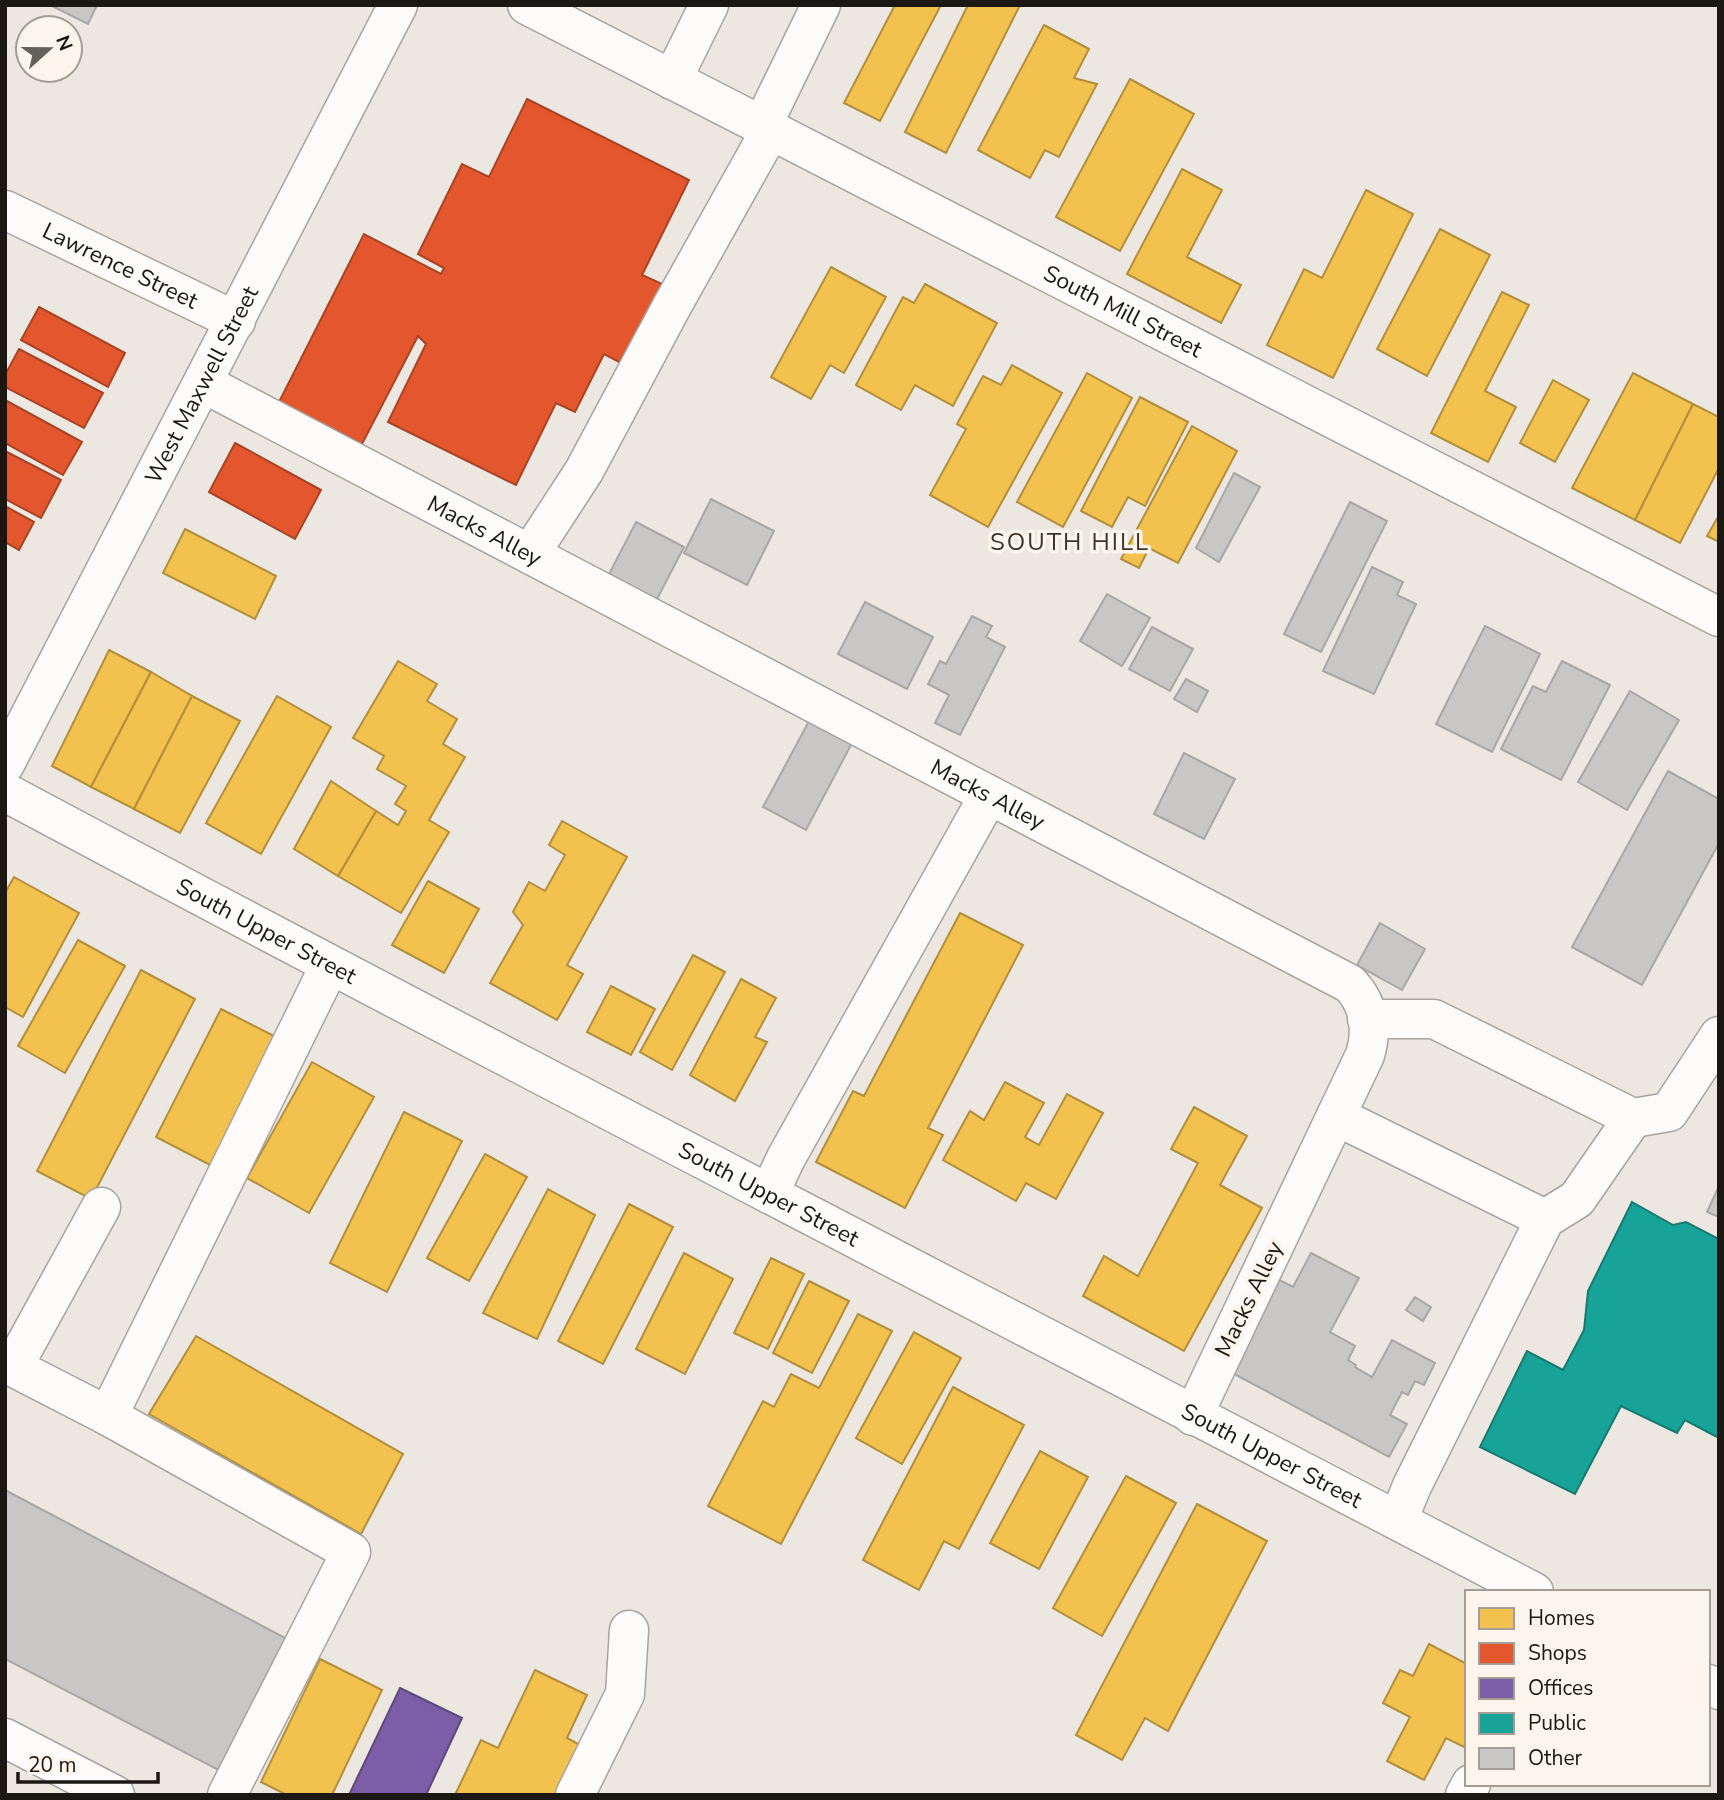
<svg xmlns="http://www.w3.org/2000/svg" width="1724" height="1800" font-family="'Nunito Sans',sans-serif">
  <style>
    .homes { fill: #f2c14e; stroke: #b28e3d; stroke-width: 2 }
    .shops { fill: #e4572e; stroke: #a84426; stroke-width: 2 }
    .offices { fill: #7b5ea7; stroke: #5e497b; stroke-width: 2 }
    .public { fill: #17a398; stroke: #187970; stroke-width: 2 }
    .building { fill: #c9c7c6; stroke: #a9a6a6; stroke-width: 2 }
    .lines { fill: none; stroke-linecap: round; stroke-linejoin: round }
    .minor-casing { stroke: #a7a39f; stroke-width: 41 }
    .major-casing { stroke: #a7a39f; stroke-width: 41 }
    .minor { stroke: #fcfbfa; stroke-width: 38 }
    .major { stroke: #fcfbfa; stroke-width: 38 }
    .labels { text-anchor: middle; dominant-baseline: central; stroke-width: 7; stroke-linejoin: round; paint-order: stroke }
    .street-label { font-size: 23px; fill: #1b1814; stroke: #fdf5eb }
    .neighbourhood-label { font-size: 24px; letter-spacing: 2px; fill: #3c352e; stroke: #fdf5eb }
  </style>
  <rect width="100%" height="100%" fill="#ece7e1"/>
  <g class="homes">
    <path d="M895,5H941L880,121L844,103Z"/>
    <path d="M968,5H1020L946,153L905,132Z"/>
    <path d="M1044,25L1089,49L1074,78L1097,84L1059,157L1045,150L1030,178L978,150Z"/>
    <path d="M1130,79L1194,114L1120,251L1056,217Z"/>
    <path d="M1182,169L1222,190L1187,257L1241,285L1221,323L1127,274Z"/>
    <path d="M1366,190L1413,214L1333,378L1267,345L1304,269L1322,278Z"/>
    <path d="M1440,229L1490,255L1427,376L1377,349Z"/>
    <path d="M831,267L886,297L844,373L830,365L811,399L771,377Z"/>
    <path d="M925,284L997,323L953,406L915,385L901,410L856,385L903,297L914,303Z"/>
    <path d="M1502,292L1529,305L1485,391L1516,407L1488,462L1431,433Z"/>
    <path d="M1012,365L1062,393L988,527L930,495L966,429L957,424L983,376L1001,385Z"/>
    <path d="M1087,373L1132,398L1063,527L1017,502Z"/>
    <path d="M1633,373L1693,404L1635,520L1572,488Z"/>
    <path d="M1553,380L1589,400L1555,462L1520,443Z"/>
    <path d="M1140,397L1188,422L1145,506L1128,497L1112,527L1081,511Z"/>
    <path d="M1693,404L1719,417V468L1680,543L1635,520Z"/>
    <path d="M1192,426L1237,451L1178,563L1149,548L1139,568L1121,559Z"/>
    <path d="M1719,515V542L1707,536Z"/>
    <path d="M185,529L276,576L255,619L163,573Z"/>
    <path d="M109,650L151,672L91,787L52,766Z"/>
    <path d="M398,661L437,684L427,701L457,719L443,744L465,757L429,820L449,832L401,913L338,876L376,811L398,825L406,811L395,804L406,786L377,769L384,756L353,738Z"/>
    <path d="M151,672L192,696L134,809L91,787Z"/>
    <path d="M192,696L240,721L180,833L134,809Z"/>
    <path d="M277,696L331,727L261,854L206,823Z"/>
    <path d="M331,781L376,811L338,876L294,849Z"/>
    <path d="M562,821L627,857L567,965L583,974L557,1020L490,983L523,925L513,912L529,882L545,891L565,855L549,845Z"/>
    <path d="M14,877L79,913L23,1017L5,1007V893Z"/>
    <path d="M428,881L479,909L444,973L392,945Z"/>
    <path d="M960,913L1023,945L928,1128L943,1135L905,1208L816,1162L853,1091L864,1096Z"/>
    <path d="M78,940L125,966L65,1073L18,1046Z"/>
    <path d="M693,955L725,972L672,1070L640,1052Z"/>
    <path d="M141,970L195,999L91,1199L37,1171Z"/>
    <path d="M741,979L776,998L755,1037L767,1042L735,1101L690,1075Z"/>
    <path d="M611,986L655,1009L631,1055L587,1032Z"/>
    <path d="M221,1009L280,1039L214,1167L156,1137Z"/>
    <path d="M312,1062L374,1097L309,1213L247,1178Z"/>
    <path d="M1005,1082L1044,1103L1025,1137L1039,1145L1067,1094L1103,1113L1056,1199L1026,1183L1016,1201L943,1160L970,1111L984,1120Z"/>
    <path d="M1194,1107L1247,1136L1220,1185L1262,1208L1184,1351L1083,1296L1104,1256L1138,1276L1198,1163L1171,1149Z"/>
    <path d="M404,1112L462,1141L387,1292L330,1263Z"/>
    <path d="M485,1154L527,1177L469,1281L427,1258Z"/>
    <path d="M548,1189L595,1215L537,1339L483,1313Z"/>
    <path d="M629,1204L673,1227L603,1364L558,1341Z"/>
    <path d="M684,1253L733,1279L685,1374L636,1349Z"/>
    <path d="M771,1258L804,1274L768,1349L734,1333Z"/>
    <path d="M809,1281L849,1301L812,1373L773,1353Z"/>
    <path d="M858,1314L892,1331L781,1544L708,1506L763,1401L774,1407L791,1374L819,1388Z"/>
    <path d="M914,1332L961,1358L902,1464L856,1438Z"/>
    <path d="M196,1336L403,1454L361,1534L149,1414Z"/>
    <path d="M953,1387L1024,1425L959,1549L944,1541L919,1590L863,1560Z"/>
    <path d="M1040,1451L1088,1477L1039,1569L990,1543Z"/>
    <path d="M1126,1476L1176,1503L1102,1636L1053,1608Z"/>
    <path d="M1197,1504L1267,1541L1168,1731L1145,1718L1122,1760L1076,1735Z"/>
    <path d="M1429,1644L1467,1664V1746L1466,1748L1446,1738L1424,1780L1387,1761L1410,1717L1383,1703L1400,1670L1413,1676Z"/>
    <path d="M320,1659L382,1690L332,1795H287L261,1782Z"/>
    <path d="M535,1670L587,1695L567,1738L580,1745L557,1795H455L481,1740L498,1748Z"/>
  </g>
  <g class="shops">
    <path d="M527,99L689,180L642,275L662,284L623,364L604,354L575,412L556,403L516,485L388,422L426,344L418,336L362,444L279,402L364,234L441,274L444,268L418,254L462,164L489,177Z"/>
    <path d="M39,307L125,353L108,387L21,340Z"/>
    <path d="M19,349L103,393L84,428L5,387V375Z"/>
    <path d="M5,400L82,442L63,475L5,443Z"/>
    <path d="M235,443L321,490L295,539L209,492Z"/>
    <path d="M5,451L61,480L41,518L5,499Z"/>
    <path d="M5,506L34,522L19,550L5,542Z"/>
  </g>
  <path class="offices" d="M400,1688L462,1718L426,1795H349Z"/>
  <path class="public" d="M1632,1202L1673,1225L1686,1222L1719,1239V1438L1685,1420L1677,1433L1621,1406L1575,1494L1480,1447L1527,1351L1563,1370L1584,1330L1588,1291Z"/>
  <g class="building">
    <path d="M50,5H97L88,24Z"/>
    <path d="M1234,473L1260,487L1219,562L1196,548Z"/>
    <path d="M711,499L774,531L747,585L684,553Z"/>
    <path d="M1350,502L1387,521L1321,652L1284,634Z"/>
    <path d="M636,522L684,547L655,603L607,578Z"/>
    <path d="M1372,567L1403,582L1397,595L1416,604L1374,694L1323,671Z"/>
    <path d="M1107,594L1150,618L1122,666L1080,641Z"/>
    <path d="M865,602L933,637L907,689L838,654Z"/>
    <path d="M972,616L992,626L986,637L1005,647L960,735L935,723L949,695L928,684L940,661L946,664Z"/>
    <path d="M1485,626L1540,654L1492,752L1436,724Z"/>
    <path d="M1152,627L1193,649L1170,691L1129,669Z"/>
    <path d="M1562,661L1610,685L1561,780L1501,749L1533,686L1546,692Z"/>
    <path d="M1186,679L1208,691L1197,712L1174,699Z"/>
    <path d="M1630,691L1679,720L1627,810L1578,782Z"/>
    <path d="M809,721L852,743L806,830L763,807Z"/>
    <path d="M1184,753L1235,779L1204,839L1154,814Z"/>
    <path d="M1668,771L1719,799V843L1642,985L1572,947Z"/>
    <path d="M1380,923L1425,949L1402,990L1357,965Z"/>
    <path d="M1719,1186V1217L1707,1212Z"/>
    <path d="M1311,1253L1359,1278L1330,1332L1355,1346L1348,1360L1356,1365L1355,1367L1372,1377L1392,1340L1435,1363L1424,1385L1415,1381L1408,1395L1402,1392L1390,1415L1407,1424L1389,1457L1225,1369L1274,1277L1293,1287Z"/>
    <path d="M1415,1297L1431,1307L1423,1321L1406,1310Z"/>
    <path d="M5,1490L289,1640L228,1775L5,1659Z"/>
  </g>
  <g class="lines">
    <g class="minor-casing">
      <g id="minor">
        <path id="s1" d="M527,5L1719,617"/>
        <path d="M672,80L709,5"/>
        <path d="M762,126L821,5"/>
        <path id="s2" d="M5,210L236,321"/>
        <path id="s3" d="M203,383L1350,984C1369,1004 1373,1029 1365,1055L1193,1416"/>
        <path d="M530,554L584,471L672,306L770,131"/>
        <path d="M1367,1019H1434L1633,1118L1669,1112L1719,1036"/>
        <path d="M1336,1116L1545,1219"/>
        <path d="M769,1194L786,1158L989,795"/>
        <path d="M5,1363L112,1418"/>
        <path d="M13,1367L101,1207"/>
        <path d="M1398,1520L1412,1486L1545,1219L1577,1199L1633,1118"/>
        <path d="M227,1795L351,1552L108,1416L330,965"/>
        <path d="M575,1795L625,1694L629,1630"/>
        <path d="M1465,1795L1471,1784"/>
      </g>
    </g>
    <g class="major-casing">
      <g id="major">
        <path id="s4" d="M5,764L398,5"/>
        <path id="s5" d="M5,792C512,1063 1024,1325 1534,1592"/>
        <path d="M1708,1684L1719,1690"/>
        <path d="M5,1738L115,1795"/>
      </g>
    </g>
    <use href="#minor" class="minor"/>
    <use href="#major" class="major"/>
  </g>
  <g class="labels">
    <g class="street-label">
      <text stroke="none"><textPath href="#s2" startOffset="128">Lawrence Street</textPath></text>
      <text stroke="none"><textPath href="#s1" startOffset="670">South Mill Street</textPath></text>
      <text stroke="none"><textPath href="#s4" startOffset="427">West Maxwell Street</textPath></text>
      <text stroke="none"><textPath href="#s3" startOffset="318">Macks Alley</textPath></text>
      <text stroke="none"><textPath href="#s3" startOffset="886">Macks Alley</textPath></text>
      <text stroke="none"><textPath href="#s5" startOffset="296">South Upper Street</textPath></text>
      <text stroke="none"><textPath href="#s5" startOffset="863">South Upper Street</textPath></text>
      <text transform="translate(1249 1299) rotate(-64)">Macks Alley</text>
      <text stroke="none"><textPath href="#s5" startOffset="1430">South Upper Street</textPath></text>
    </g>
    <g class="neighbourhood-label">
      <text x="1070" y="542">SOUTH HILL</text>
    </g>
  </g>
  <rect width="1724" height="1800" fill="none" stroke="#1b1814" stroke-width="14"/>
  <rect x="1465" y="1590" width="245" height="196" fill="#fdf5eb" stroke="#a39d95" stroke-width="2"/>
  <rect x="1479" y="1608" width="35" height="21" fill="#f2c14e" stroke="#a39d95" stroke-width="2"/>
  <text x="1528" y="1625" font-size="21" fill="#1b1814">Homes</text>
  <rect x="1479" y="1643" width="35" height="21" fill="#e4572e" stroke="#a39d95" stroke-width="2"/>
  <text x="1528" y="1660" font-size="21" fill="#1b1814">Shops</text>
  <rect x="1479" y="1678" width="35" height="21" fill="#7b5ea7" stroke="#a39d95" stroke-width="2"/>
  <text x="1528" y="1695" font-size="21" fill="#1b1814">Offices</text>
  <rect x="1479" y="1713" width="35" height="21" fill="#17a398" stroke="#a39d95" stroke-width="2"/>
  <text x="1528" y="1730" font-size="21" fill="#1b1814">Public</text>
  <rect x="1479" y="1748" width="35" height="21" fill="#c9c7c6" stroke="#a39d95" stroke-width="2"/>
  <text x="1528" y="1765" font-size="21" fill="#1b1814">Other</text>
  <g transform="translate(49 49) rotate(69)"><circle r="33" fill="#fdf5eb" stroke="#a39d95" stroke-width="2"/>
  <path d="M0-5L12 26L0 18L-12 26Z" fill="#64605c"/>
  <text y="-10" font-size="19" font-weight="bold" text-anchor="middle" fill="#1b1814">N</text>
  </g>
  <path d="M18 1772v10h140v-10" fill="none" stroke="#1b1814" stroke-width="3.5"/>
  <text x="28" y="1772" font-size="21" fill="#1b1814" stroke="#fdf5eb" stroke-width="5" paint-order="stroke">20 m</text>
</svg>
